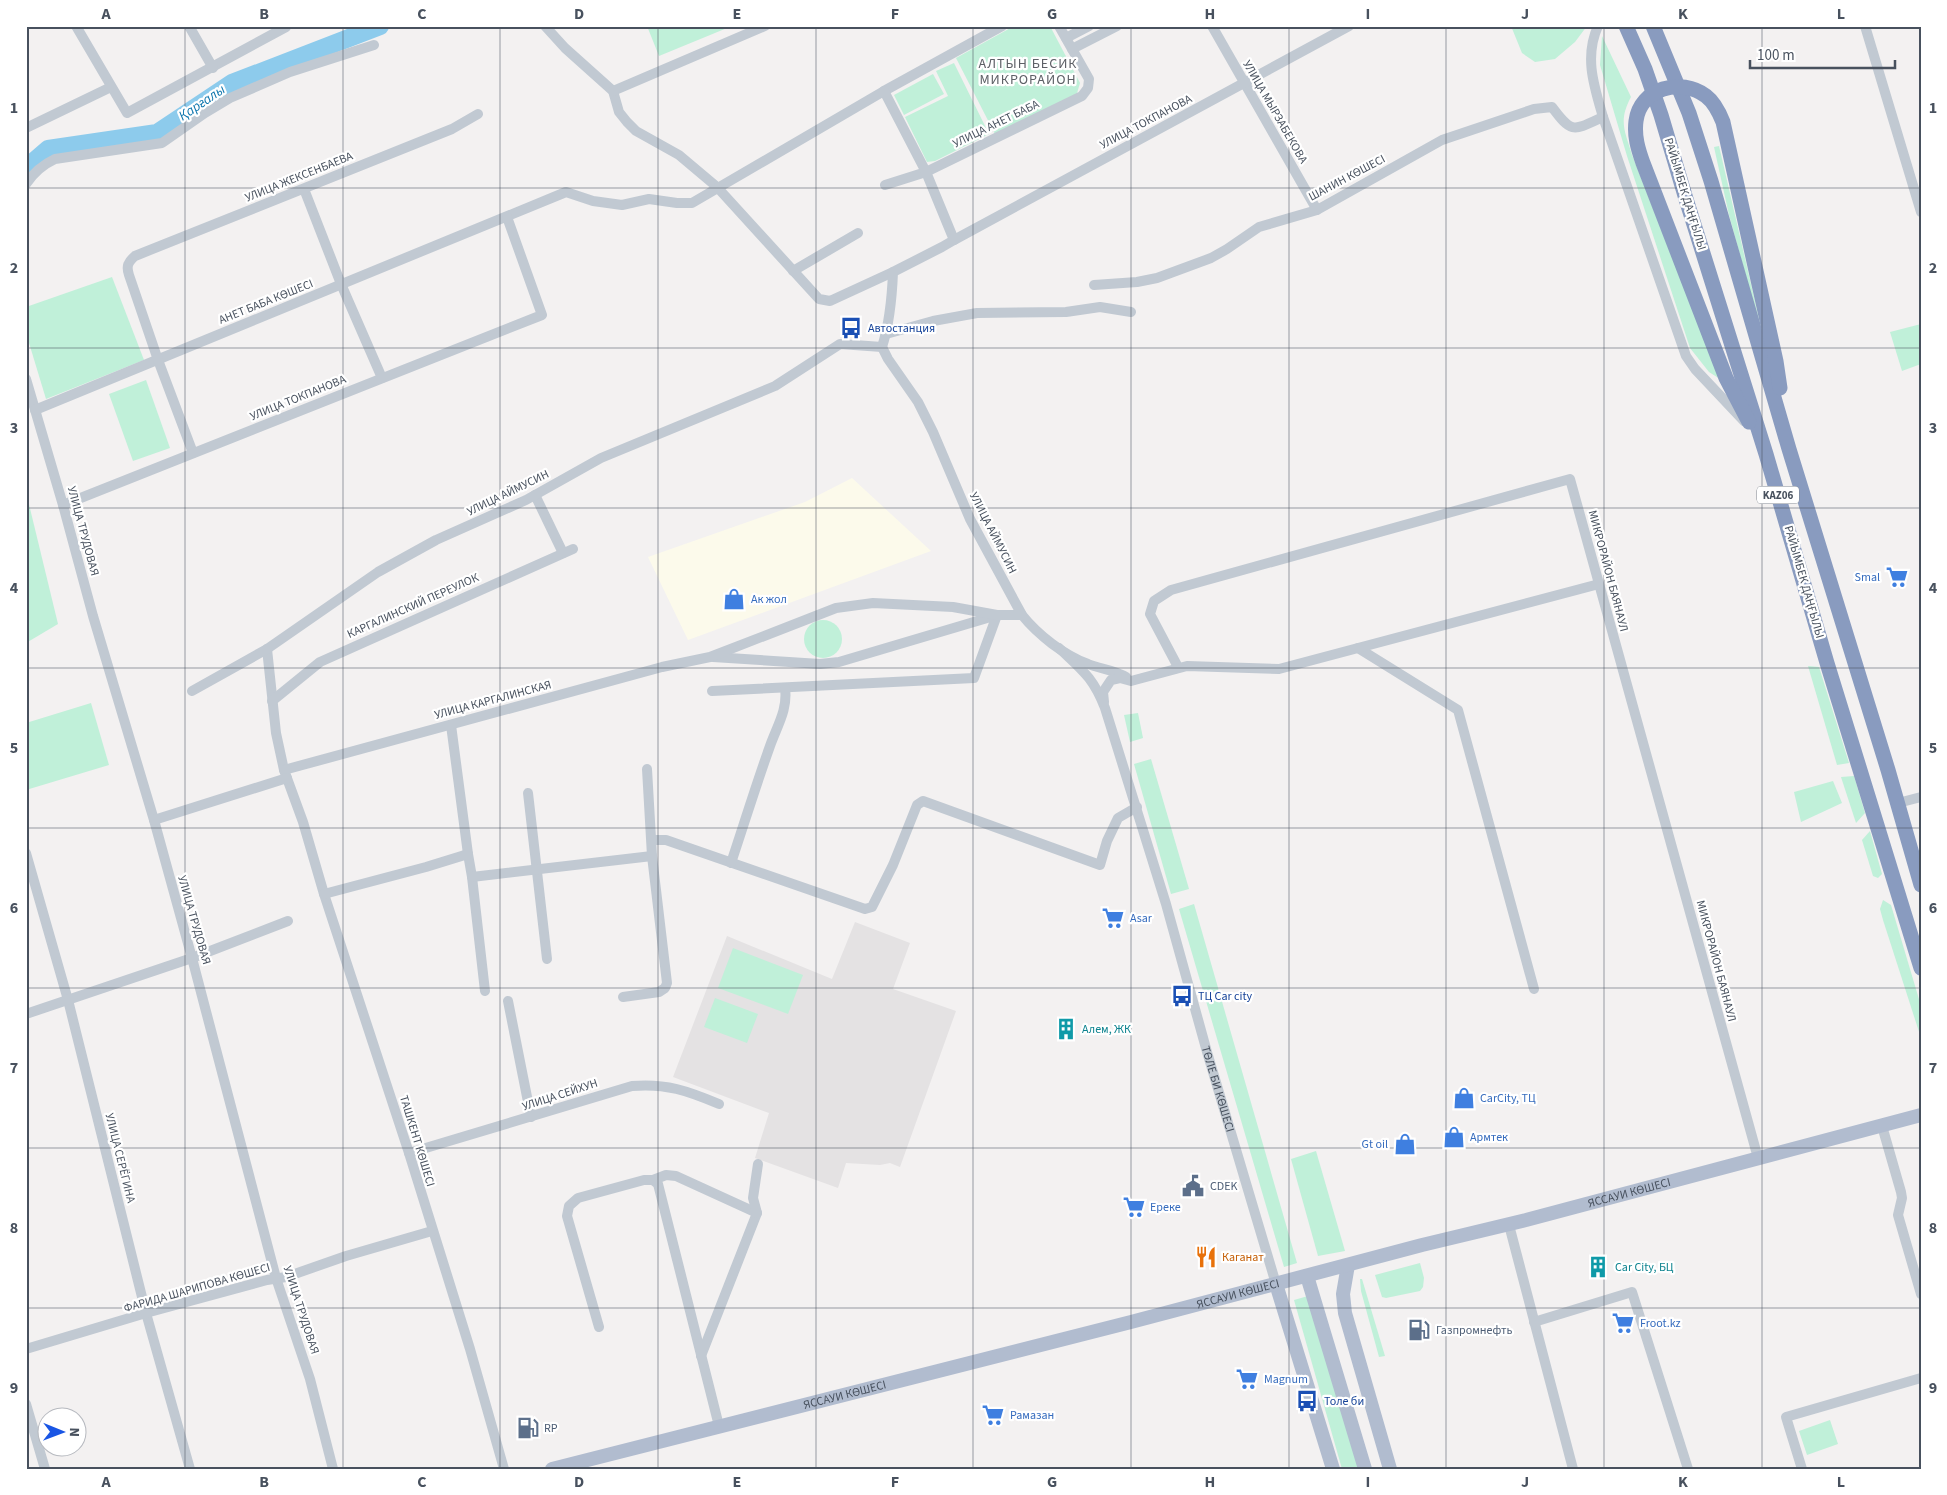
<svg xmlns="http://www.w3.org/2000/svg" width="1947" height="1495" font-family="'Source Sans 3',sans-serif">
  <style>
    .commercial { fill: #fcfaeb }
    .education { fill: #e4e2e3 }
    .green { fill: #c0f0d9 }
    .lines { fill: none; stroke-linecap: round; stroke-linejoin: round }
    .river { stroke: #8dcbec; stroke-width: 18 }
    .minor { stroke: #c1c9d2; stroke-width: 10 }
    .major { stroke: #b1bccf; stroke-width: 14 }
    .highway { stroke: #899bbf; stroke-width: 15 }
    .grid { fill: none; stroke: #48515e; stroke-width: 1; stroke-opacity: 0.55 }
    .labels { text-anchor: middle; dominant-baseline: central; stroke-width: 4.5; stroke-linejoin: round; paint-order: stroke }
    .shield { fill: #fff; stroke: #7f858e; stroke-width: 1 }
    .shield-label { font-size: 11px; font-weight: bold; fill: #48515e }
    .street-label { font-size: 12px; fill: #48515e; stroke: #fff }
    .transit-label { font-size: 12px; fill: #164399; stroke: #fff; text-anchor: start }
    .shop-label { font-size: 12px; fill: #366cbe; stroke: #fff; text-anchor: start }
    .culture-label { font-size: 12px; fill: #0d838f; stroke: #fff; text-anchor: start }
    .service-label { font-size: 12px; fill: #4e5e75; stroke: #fff; text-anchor: start }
    .food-label { font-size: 12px; fill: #c56008; stroke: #fff; text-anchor: start }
    .neighbourhood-label { font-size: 14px; letter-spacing: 1px; fill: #5d6066; stroke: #fff }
    .water-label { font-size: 14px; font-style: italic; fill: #0c75ad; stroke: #fff }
    .neatline { fill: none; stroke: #48515e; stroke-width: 2 }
    .grid-label { font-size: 16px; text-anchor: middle; font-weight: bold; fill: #48515e }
  </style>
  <rect width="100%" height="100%" fill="#f3f1f1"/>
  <path class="commercial" d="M852,478L931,551L688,640L648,557L805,502Z"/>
  <path class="education" d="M855,922L910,943L893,989L956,1011L900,1167L890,1163L880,1165L846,1163L838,1188L755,1158L769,1113L673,1077L727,936L832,979Z"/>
  <g class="green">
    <path d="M647,26H732L659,56Z"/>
    <path d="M1014,26H1050L1080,83L1075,100L996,136L956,58Z"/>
    <path d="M1511,26H1587L1575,42L1555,59L1535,62L1522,53Z"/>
    <path d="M1602,36L1631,97C1618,121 1625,131 1632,155L1720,379L1709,372L1690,348L1627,156L1600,65Z"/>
    <path d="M954,63L989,134L935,161L927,162L905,117L948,96L936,71Z"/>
    <path d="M933,74L944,94L904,115L894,95Z"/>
    <path d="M1719,146L1766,349L1729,215L1714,147Z"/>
    <path d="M112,277L144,360L46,399L26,333V307Z"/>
    <path d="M1921,324V364L1902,371L1890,332Z"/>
    <path d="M146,380L170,448L133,461L109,394Z"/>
    <path d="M26,492L58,624L26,643Z"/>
    <circle cx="823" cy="639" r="19"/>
    <path d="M1808,666L1819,667L1849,763L1837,765Z"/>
    <path d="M91,703L109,765L26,790V723Z"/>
    <path d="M1138,713L1143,738L1130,742L1124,715Z"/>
    <path d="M1151,759L1189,889L1171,894L1134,764Z"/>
    <path d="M1854,776L1865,813L1856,823L1841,777Z"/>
    <path d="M1833,781L1842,803L1801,822L1794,792Z"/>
    <path d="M1870,831L1882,874L1878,878L1873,876L1862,840Z"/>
    <path d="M1883,900L1891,905L1921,1006V1038L1883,920L1880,909Z"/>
    <path d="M1194,904L1297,1263L1284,1267L1179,909Z"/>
    <path d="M733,948L803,975L788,1014L718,988Z"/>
    <path d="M715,998L758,1014L747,1043L704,1027Z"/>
    <path d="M1316,1151L1345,1251L1318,1256L1291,1159Z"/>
    <path d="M1420,1263L1424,1278L1423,1287L1420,1291L1386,1298L1382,1297L1375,1275Z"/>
    <path d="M1360,1279H1362L1385,1356L1379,1357L1361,1291Z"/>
    <path d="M1308,1296L1360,1469H1342L1294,1300Z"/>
    <path d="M1830,1420L1838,1444L1807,1455L1799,1431Z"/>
  </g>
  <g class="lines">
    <path class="river" d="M26,168L48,149L157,133L232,83L380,26"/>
    <g class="minor">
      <path d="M76,26L127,113L286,27"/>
      <path d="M189,26L213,68"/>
      <path d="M545,26L565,48L613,91L619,112L627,122L636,131L679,155L717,187L819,299L830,301L893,272"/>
      <path d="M1212,26L1317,210"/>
      <path d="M1598,26C1584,57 1594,86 1603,117L1686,356L1695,369L1744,421"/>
      <path d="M1865,26L1921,212"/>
      <path d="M1066,38L1089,26"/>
      <path d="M1072,49L1117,26"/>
      <path d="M613,91L765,26"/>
      <path d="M884,91L1002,26"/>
      <path d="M26,128L111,87"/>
      <path d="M26,184C34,172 42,165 55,159L162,143L205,113L230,98L290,72L374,45"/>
      <path d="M885,185L926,172L1082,96L1088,88L1089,79L1059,26"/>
      <path d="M304,189L341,284L382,378"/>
      <path d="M954,240L1349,26"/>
      <path d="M793,271L858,233"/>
      <path d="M1094,285L1137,282L1157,278L1211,258L1227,249L1259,227L1317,210L1442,140L1534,109L1552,107C1572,134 1573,131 1603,117"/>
      <path d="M886,334L933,321L977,313L1066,312L1100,307L1131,312"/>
      <path d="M882,347L888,359L918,402L933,432L970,519L1022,615C1038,635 1064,655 1088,664C1100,669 1115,670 1126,677"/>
      <path d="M26,379L63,505L93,616L154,820L192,958L276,1278L310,1379L333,1469"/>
      <path d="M35,410L566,192L593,201L622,205L649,199L677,203H692L884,91L926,172L954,240L942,247L893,272C892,298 890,322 882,347"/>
      <path d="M193,453L158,360L129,275C126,266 128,262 135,256L452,129L478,114"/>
      <path d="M535,495L563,553"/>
      <path d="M63,505L542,315L507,217"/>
      <path id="s1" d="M1059,648C1082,670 1093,677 1105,708L1166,904L1207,1052L1276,1284"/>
      <path d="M1358,648L1458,710L1534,989"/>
      <path d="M267,649L276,733L284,770L303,822L324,894L409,1153L470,1349L504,1469"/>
      <path d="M713,657L820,664L839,662L994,616"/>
      <path d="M1178,667L1150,614L1154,601L1171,590L1570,479L1758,1158"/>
      <path d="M192,691L267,649L378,572L436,540L526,500L601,458L775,386L840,344L882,347"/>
      <path d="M712,691L974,678L997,615"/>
      <path d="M272,701L320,662L573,549"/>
      <path d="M1104,702L1103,692L1111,680L1120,678L1131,681L1187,666L1279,669L1599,584"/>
      <path d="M451,725L468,854L472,877L485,991"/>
      <path d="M284,770L662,667L710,657L836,608L873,603L953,607L997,615H1022"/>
      <path d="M528,793L547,959"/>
      <path d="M1898,803L1921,797"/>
      <path d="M154,820L287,778"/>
      <path d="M652,840H666L865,909L872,907L893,865L917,805L923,801L1100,865L1107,841L1118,818L1137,807"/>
      <path d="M26,853L68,1000L146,1313L190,1469"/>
      <path d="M731,863C744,824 756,785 770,746C777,726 788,710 785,688"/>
      <path d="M472,877L652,856"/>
      <path d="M324,894L426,867L468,854"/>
      <path d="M623,997L659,992L665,988L667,983L652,856L647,769"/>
      <path d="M508,1001L531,1117"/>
      <path d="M26,1014L192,958L288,921"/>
      <path d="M1882,1126L1901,1192L1902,1198L1898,1215L1921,1294"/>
      <path d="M409,1153L632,1086C666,1083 688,1091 719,1104"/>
      <path d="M653,1180L666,1175L676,1176L757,1213L701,1356"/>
      <path d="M757,1213L753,1198L758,1164"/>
      <path d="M1509,1225L1573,1469"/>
      <path d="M1534,1322L1632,1292L1688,1469"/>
      <path d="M599,1327L567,1216L569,1206L578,1198L644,1180H653L658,1184L719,1426"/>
      <path d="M26,1349L146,1313L267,1280L286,1277L346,1256L432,1231"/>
      <path d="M26,1404L45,1469"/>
      <path d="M1802,1469L1786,1417L1921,1378"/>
    </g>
    <g class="major">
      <path d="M1348,1265L1343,1294L1345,1313L1390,1469"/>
      <path d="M1307,1276L1365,1469"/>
      <path d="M1276,1284L1333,1469"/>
      <path id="s2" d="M552,1469L1131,1322L1422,1245L1526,1220L1921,1115"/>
    </g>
    <g class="highway">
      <path d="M1626,26L1645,69L1661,115L1686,199L1766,454L1827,663L1921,968"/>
      <path d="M1653,26L1689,113L1711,181L1789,449L1888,770L1921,885"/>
      <path d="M1749,422L1726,378L1643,163C1638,149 1634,136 1636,121C1640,88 1681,77 1706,96C1714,102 1719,112 1723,122L1776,361L1780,388"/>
    </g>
  </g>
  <path class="grid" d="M185,26V1469M343,26V1469M500,26V1469M658,26V1469M816,26V1469M973,26V1469M1131,26V1469M1289,26V1469M1446,26V1469M1604,26V1469M1762,26V1469M26,188H1921M26,348H1921M26,508H1921M26,668H1921M26,828H1921M26,988H1921M26,1148H1921M26,1308H1921"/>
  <defs>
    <g id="bus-bare" transform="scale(1.725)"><path d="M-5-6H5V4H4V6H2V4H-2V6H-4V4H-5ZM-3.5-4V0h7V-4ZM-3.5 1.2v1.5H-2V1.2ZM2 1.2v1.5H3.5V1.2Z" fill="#1a4fb4" stroke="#fff" stroke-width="2.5" paint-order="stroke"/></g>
    <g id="supermarket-bare" transform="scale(1.725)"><path d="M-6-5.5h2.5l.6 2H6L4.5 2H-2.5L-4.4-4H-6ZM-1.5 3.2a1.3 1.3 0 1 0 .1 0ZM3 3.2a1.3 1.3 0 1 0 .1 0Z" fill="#3f7fe0" stroke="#fff" stroke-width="2.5" paint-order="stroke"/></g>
    <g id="shop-bare" transform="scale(1.725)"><path d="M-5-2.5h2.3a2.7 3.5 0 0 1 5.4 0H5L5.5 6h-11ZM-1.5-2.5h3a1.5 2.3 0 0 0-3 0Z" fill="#3f7fe0" stroke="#fff" stroke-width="2.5" paint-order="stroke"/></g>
    <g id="building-bare" transform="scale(1.725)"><path d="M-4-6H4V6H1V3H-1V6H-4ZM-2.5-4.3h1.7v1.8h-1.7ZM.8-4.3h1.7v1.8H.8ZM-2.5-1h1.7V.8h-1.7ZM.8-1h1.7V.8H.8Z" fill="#0f9aa8" stroke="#fff" stroke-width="2.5" paint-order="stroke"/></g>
    <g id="civic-bare" transform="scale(1.725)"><path d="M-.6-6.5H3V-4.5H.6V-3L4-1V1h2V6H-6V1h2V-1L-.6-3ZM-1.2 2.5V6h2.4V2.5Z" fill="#5c6f8a" stroke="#fff" stroke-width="2.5" paint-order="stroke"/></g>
    <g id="restaurant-bare" transform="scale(1.725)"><path d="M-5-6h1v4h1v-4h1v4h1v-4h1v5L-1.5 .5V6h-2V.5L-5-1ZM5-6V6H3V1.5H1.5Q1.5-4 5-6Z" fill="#e8710a" stroke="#fff" stroke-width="2.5" paint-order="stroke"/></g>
    <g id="fuel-bare" transform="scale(1.725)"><path d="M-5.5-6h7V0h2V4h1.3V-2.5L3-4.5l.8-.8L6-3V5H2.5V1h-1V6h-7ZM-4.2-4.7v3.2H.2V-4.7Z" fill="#5c6f8a" stroke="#fff" stroke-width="2.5" paint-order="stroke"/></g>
  </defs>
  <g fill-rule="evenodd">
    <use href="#bus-bare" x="851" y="328"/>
    <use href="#supermarket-bare" x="1897" y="577"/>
    <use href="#shop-bare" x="734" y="599"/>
    <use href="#supermarket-bare" x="1113" y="918"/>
    <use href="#bus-bare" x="1182" y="996"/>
    <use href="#building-bare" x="1066" y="1029"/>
    <use href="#shop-bare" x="1464" y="1098"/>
    <use href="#shop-bare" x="1454" y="1137"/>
    <use href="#shop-bare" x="1405" y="1144"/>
    <use href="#civic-bare" x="1193" y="1186"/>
    <use href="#supermarket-bare" x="1134" y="1207"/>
    <use href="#restaurant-bare" x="1206" y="1257"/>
    <use href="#building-bare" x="1598" y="1267"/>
    <use href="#supermarket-bare" x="1623" y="1323"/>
    <use href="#fuel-bare" x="1419" y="1330"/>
    <use href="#supermarket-bare" x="1247" y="1379"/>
    <use href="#bus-bare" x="1307" y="1401"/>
    <use href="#supermarket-bare" x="993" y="1415"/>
    <use href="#fuel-bare" x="528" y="1428"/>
  </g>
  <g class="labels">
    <rect class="shield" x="1757" y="486.5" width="42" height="17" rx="4"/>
    <g class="shield-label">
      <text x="1778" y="495">KАZ06</text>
    </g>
    <g class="street-label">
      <text transform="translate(1275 112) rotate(60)">УЛИЦА МЫРЗАБЕКОВА</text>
      <text transform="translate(1146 122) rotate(-28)">УЛИЦА ТОКПАНОВА</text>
      <text transform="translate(996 124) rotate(-26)">УЛИЦА АНЕТ БАБА</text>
      <text transform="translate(299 177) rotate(-22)">УЛИЦА ЖЕКСЕНБАЕВА</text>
      <text transform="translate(1347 178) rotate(-28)">ШАНИН КӨШЕСІ</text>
      <text transform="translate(1685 194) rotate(73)">РАЙЫМБЕК ДАҢҒЫЛЫ</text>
      <text transform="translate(266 302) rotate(-22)">АНЕТ БАБА КӨШЕСІ</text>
      <text transform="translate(298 398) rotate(-22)">УЛИЦА ТОКПАНОВА</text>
      <text transform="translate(508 493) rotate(-26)">УЛИЦА АЙМУСИН</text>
      <text transform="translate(83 531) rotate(75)">УЛИЦА ТРУДОВАЯ</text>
      <text transform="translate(993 533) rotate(63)">УЛИЦА АЙМУСИН</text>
      <text transform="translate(1608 571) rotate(75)">МИКРОРАЙОН БАЯНАУЛ</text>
      <text transform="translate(1804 582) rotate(74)">РАЙЫМБЕК ДАҢҒЫЛЫ</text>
      <text transform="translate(413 606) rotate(-24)">КАРГАЛИНСКИЙ ПЕРЕУЛОК</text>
      <text transform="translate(493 700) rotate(-15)">УЛИЦА КАРГАЛИНСКАЯ</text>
      <text transform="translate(194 920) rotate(74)">УЛИЦА ТРУДОВАЯ</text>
      <text transform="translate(1716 961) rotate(75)">МИКРОРАЙОН БАЯНАУЛ</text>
      <text stroke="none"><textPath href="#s1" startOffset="474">ТӨЛЕ БИ КӨШЕСІ</textPath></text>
      <text transform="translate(560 1095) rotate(-18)">УЛИЦА СЕЙХУН</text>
      <text transform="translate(417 1141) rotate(73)">ТАШКЕНТ КӨШЕСІ</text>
      <text transform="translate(120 1158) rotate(76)">УЛИЦА СЕРЁГИНА</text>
      <text stroke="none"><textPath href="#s2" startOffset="1112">ЯССАУИ КӨШЕСІ</textPath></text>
      <text transform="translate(197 1288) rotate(-16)">ФАРИДА ШАРИПОВА КӨШЕСІ</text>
      <text stroke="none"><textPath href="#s2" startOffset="708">ЯССАУИ КӨШЕСІ</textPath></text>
      <text transform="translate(301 1310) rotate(72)">УЛИЦА ТРУДОВАЯ</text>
      <text stroke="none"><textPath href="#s2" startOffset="302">ЯССАУИ КӨШЕСІ</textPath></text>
    </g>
    <g class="transit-label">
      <text x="868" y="328">Автостанция</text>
      <text x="1198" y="996">ТЦ Car city</text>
      <text x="1324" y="1401">Толе би</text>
    </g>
    <g class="shop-label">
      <text x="1880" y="577" text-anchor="end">Smal</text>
      <text x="751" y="599">Ак жол</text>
      <text x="1130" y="918">Asar</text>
      <text x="1480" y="1098">CarCity, ТЦ</text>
      <text x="1470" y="1137">Армтек</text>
      <text x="1388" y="1144" text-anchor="end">Gt oil</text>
      <text x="1150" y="1207">Ереке</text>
      <text x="1640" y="1323">Froot.kz</text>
      <text x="1264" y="1379">Magnum</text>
      <text x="1010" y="1415">Рамазан</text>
    </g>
    <g class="culture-label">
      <text x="1082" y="1029">Алем, ЖК</text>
      <text x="1615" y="1267">Car City, БЦ</text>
    </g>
    <g class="service-label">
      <text x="1210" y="1186">CDEK</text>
      <text x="1436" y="1330">Газпромнефть</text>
      <text x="544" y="1428">RP</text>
    </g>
    <g class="food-label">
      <text x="1222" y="1257">Каганат</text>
    </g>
    <g class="neighbourhood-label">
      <text x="1028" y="64">АЛТЫН БЕСИК<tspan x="1028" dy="16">МИКРОРАЙОН</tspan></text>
    </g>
    <g class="water-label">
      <text transform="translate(202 103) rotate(-34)">Қарғалы</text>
    </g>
  </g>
  <rect width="1947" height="1495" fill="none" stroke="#ffffff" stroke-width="55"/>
  <g transform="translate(62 1432) rotate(91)"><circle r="24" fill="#ffffff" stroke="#b6b9bf"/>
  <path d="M0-4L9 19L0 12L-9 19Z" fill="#1955e4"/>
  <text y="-8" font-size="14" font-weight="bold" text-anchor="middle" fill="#48515e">N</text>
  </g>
  <path d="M1750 60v8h145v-8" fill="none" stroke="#48515e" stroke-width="2.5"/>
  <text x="1757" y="60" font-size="15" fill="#48515e" stroke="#ffffff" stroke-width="4" paint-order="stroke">100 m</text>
  <rect x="28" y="28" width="1892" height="1440" class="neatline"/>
  <g class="grid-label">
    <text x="106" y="19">A</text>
    <text x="264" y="19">B</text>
    <text x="422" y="19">C</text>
    <text x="579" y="19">D</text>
    <text x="737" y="19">E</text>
    <text x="895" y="19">F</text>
    <text x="1052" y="19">G</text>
    <text x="1210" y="19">H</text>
    <text x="1368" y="19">I</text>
    <text x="1525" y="19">J</text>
    <text x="1683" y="19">K</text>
    <text x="1841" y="19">L</text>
    <text x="14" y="113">1</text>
    <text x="1933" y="113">1</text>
    <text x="14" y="273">2</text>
    <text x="1933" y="273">2</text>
    <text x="14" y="433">3</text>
    <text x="1933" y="433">3</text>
    <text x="14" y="593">4</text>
    <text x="1933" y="593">4</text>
    <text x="14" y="753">5</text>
    <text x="1933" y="753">5</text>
    <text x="14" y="913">6</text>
    <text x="1933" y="913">6</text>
    <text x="14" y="1073">7</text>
    <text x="1933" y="1073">7</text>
    <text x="14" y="1233">8</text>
    <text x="1933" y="1233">8</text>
    <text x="14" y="1393">9</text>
    <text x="1933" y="1393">9</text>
    <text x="106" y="1487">A</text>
    <text x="264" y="1487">B</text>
    <text x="422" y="1487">C</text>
    <text x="579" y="1487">D</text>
    <text x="737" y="1487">E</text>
    <text x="895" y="1487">F</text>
    <text x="1052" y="1487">G</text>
    <text x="1210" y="1487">H</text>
    <text x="1368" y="1487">I</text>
    <text x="1525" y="1487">J</text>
    <text x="1683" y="1487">K</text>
    <text x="1841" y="1487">L</text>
  </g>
</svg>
